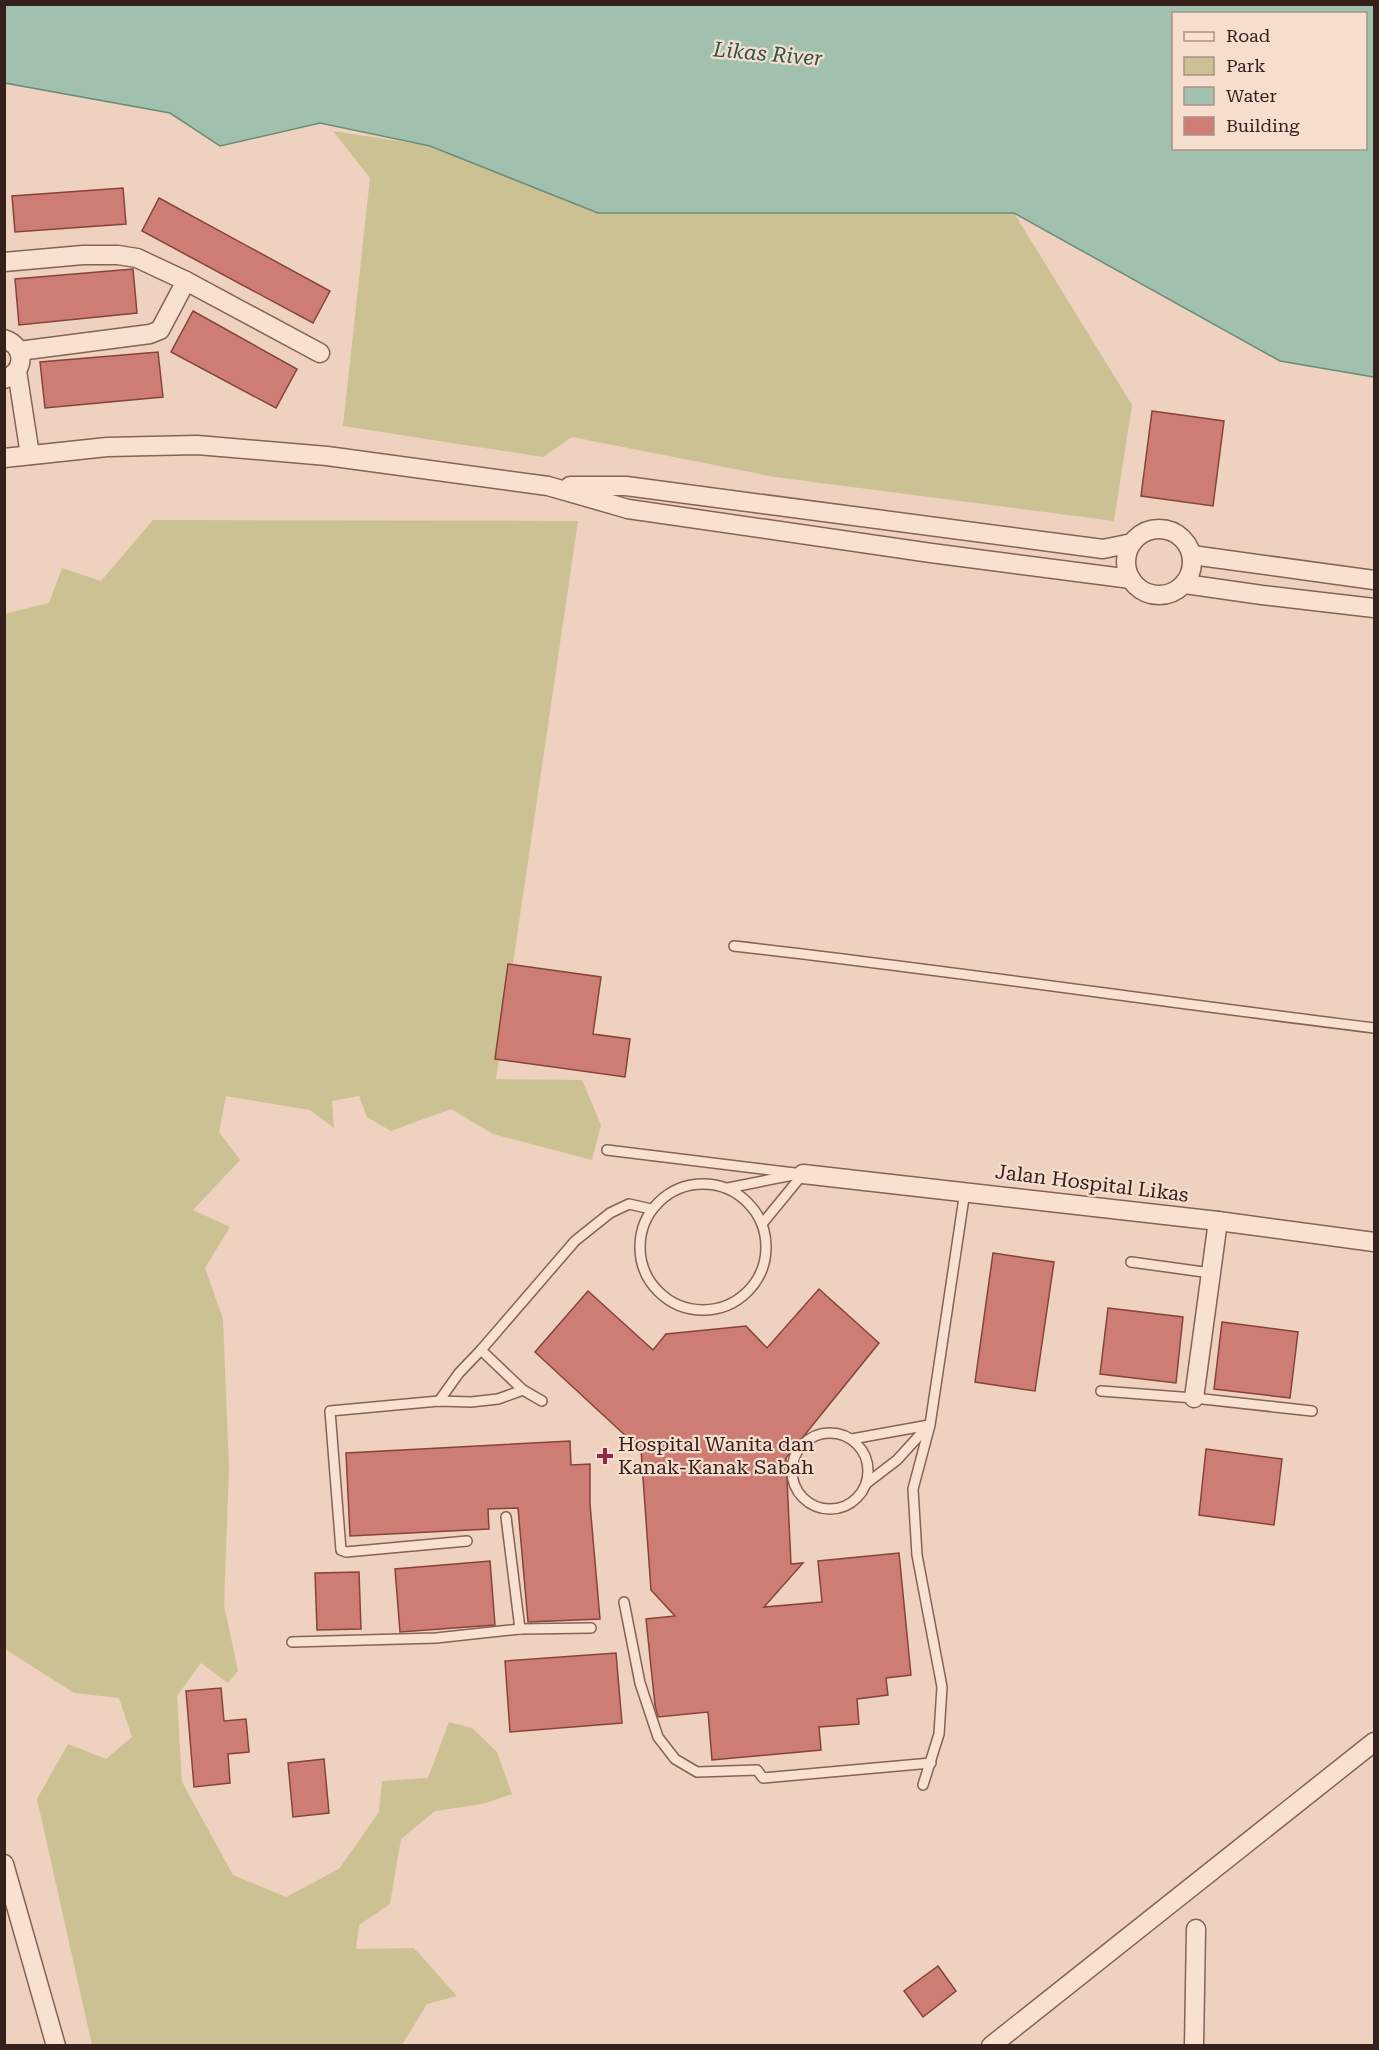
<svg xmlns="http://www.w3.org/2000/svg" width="1379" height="2050" font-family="'Roboto Serif',serif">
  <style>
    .green { fill: #ccc192 }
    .water { fill: #a2c0ae; stroke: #698d79; stroke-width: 1.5; fill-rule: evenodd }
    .building { fill: #cd7d73; stroke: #86433c; stroke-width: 1.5 }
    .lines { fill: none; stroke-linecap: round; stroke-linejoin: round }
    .service-casing { stroke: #866257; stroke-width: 12 }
    .minor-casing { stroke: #866257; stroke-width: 21 }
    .service { stroke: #f9e1d1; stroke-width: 9 }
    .minor { stroke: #f9e1d1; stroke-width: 18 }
    .poi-dot { fill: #962649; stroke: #f5dece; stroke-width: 2 }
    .labels { text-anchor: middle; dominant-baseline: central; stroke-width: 4.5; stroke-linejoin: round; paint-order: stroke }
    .street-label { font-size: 20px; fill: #36201c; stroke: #f5dece }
    .poi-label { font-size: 20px; fill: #36201c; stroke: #f5dece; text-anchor: start }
    .water-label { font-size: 21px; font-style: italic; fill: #2b5646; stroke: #f5dece }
  </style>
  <rect width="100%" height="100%" fill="#eed1be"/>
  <g class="green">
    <path d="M333,131L430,146L598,213H1014L1132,405L1114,521L775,477L572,437L543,457L343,426L370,178Z"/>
    <path d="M153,520L578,521L496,1079L582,1080L601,1125L592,1160L493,1134L451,1109L391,1131L367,1117L359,1096L332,1101L334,1128L310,1110L226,1096L219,1132L240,1160L193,1210L230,1227L205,1268L223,1319L229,1468L224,1605L238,1671L228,1683L201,1663L177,1696L182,1782L233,1875L286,1897L339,1869L379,1812L382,1781L428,1778L449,1722L472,1728L497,1752L512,1794L483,1804L435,1811L401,1839L390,1904L359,1925L356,1949L414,1948L457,1996L427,2004L402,2045H92L37,1799L68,1744L106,1759L132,1737L119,1698L74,1693L5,1649L4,614L49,603L62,568L101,581Z"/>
  </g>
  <path class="water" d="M4,5H1374V377L1280,361L1014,213H598L430,146L320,123L220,146L170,113L5,83ZM1174,14H1366V148H1174Z"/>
  <g class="building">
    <path d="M123,188L126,224L15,232L12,196Z"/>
    <path d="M159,198L330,291L313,323L142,231Z"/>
    <path d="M133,269L137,313L19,325L15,279Z"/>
    <path d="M193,311L297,369L276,408L171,352Z"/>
    <path d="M158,352L163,397L45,408L40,362Z"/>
    <path d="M1152,411L1224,421L1213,506L1141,496Z"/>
    <path d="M508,964L601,977L593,1034L630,1039L625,1077L495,1059Z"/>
    <path d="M993,1253L1054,1262L1035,1391L975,1382Z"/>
    <path d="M819,1289L879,1343L786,1458L791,1564L803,1563L764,1607L822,1602L818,1561L899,1553L911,1675L886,1678L888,1695L857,1699L859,1724L819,1727L821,1750L712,1760L708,1712L658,1717L655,1705L646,1619L675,1616L651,1590L641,1450L535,1352L588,1291L653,1350L666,1334L746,1326L767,1348Z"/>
    <path d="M1108,1308L1183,1317L1176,1383L1100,1374Z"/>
    <path d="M1222,1322L1298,1332L1290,1398L1214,1389Z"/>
    <path d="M570,1441L571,1465L590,1464V1504L600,1619L528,1622L518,1508L488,1509L489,1529L350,1536L346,1453Z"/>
    <path d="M1206,1449L1282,1459L1274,1525L1199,1515Z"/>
    <path d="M490,1561L495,1625L400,1632L395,1569Z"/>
    <path d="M359,1572L361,1629L317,1630L315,1573Z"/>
    <path d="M616,1653L622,1723L510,1732L505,1661Z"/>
    <path d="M221,1688L224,1721L246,1719L249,1752L228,1754L230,1783L194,1787L186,1691Z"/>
    <path d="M324,1759L329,1813L293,1817L288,1763Z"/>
    <path d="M938,1966L956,1991L923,2017L904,1991Z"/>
  </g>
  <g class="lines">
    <g class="service-casing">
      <g id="service">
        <path d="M734,946C948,970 1161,1002 1374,1028"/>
        <path d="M607,1150L803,1174"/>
        <circle cx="703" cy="1247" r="63"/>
        <path d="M728,1188L793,1175"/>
        <path d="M762,1224L803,1174"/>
        <path d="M1131,1262L1211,1273"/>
        <path d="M523,1390L542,1401"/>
        <path d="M1101,1391L1194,1398L1312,1411"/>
        <path d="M439,1401L459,1373L481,1350L575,1241L610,1213L629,1204L651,1209"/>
        <circle cx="830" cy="1471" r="38"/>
        <path d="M852,1439L929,1425"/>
        <path d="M867,1483L897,1460L928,1426"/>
        <path d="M506,1517L520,1629"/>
        <path d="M467,1541L346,1552L341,1550L330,1411L439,1401L471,1402L498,1399L523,1390L481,1350"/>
        <path d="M624,1602L640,1683L658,1737L675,1759L697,1772L757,1770L763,1778L931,1763"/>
        <path d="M292,1642L436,1638L520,1629L591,1628"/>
        <path d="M923,1785L939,1734L942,1687L917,1555L913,1489L930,1425L965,1191"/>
      </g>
    </g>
    <g class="minor-casing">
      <g id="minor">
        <path d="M4,262L83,255H118L137,258L186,281L320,353"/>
        <path d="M4,339C26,346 26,372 4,379"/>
        <path d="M19,351L150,334L160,330L186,281"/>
        <path d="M17,371L30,455"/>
        <path d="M4,458L107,447L197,445L327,456L548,486L628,509L931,553L1131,579"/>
        <path d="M570,486H626L1103,549L1132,543"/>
        <circle cx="1159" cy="562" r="33"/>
        <path d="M1192,555L1374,580"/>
        <path d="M1185,584L1262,595L1374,608"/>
        <path d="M803,1174L1218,1221L1374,1242"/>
        <path d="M1194,1398L1218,1221"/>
        <path d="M4,1864L56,2046"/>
        <path d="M991,2046L1374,1742"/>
        <path d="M1194,2046L1196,1929"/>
      </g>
    </g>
    <use href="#service" class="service"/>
    <use href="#minor" class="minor"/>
  </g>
  <path class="poi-dot" d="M602 1447h6v6h6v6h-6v6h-6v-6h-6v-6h6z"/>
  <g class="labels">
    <g class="street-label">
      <text transform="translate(1092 1183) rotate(7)">Jalan Hospital Likas</text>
    </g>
    <g class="poi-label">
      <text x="618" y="1444">Hospital Wanita dan<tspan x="618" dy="23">Kanak-Kanak Sabah</tspan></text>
    </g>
    <g class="water-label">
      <text transform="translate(768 54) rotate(5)">Likas River</text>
    </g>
  </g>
  <rect width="1379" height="2050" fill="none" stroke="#36201c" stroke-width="12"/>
  <rect x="1172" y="12" width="195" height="138" fill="#f5dece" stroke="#a99287" stroke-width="1.5"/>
  <rect x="1184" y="32" width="30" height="9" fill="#f9e1d1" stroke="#a99287" stroke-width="1.5"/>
  <text x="1226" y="42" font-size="18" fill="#36201c">Road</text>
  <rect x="1184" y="57" width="30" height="18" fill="#ccc192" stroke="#a99287" stroke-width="1.5"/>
  <text x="1226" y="72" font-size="18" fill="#36201c">Park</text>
  <rect x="1184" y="87" width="30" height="18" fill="#a2c0ae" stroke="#a99287" stroke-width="1.5"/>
  <text x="1226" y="102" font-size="18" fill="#36201c">Water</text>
  <rect x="1184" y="117" width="30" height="18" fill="#cd7d73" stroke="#a99287" stroke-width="1.5"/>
  <text x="1226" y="132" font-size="18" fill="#36201c">Building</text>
</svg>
